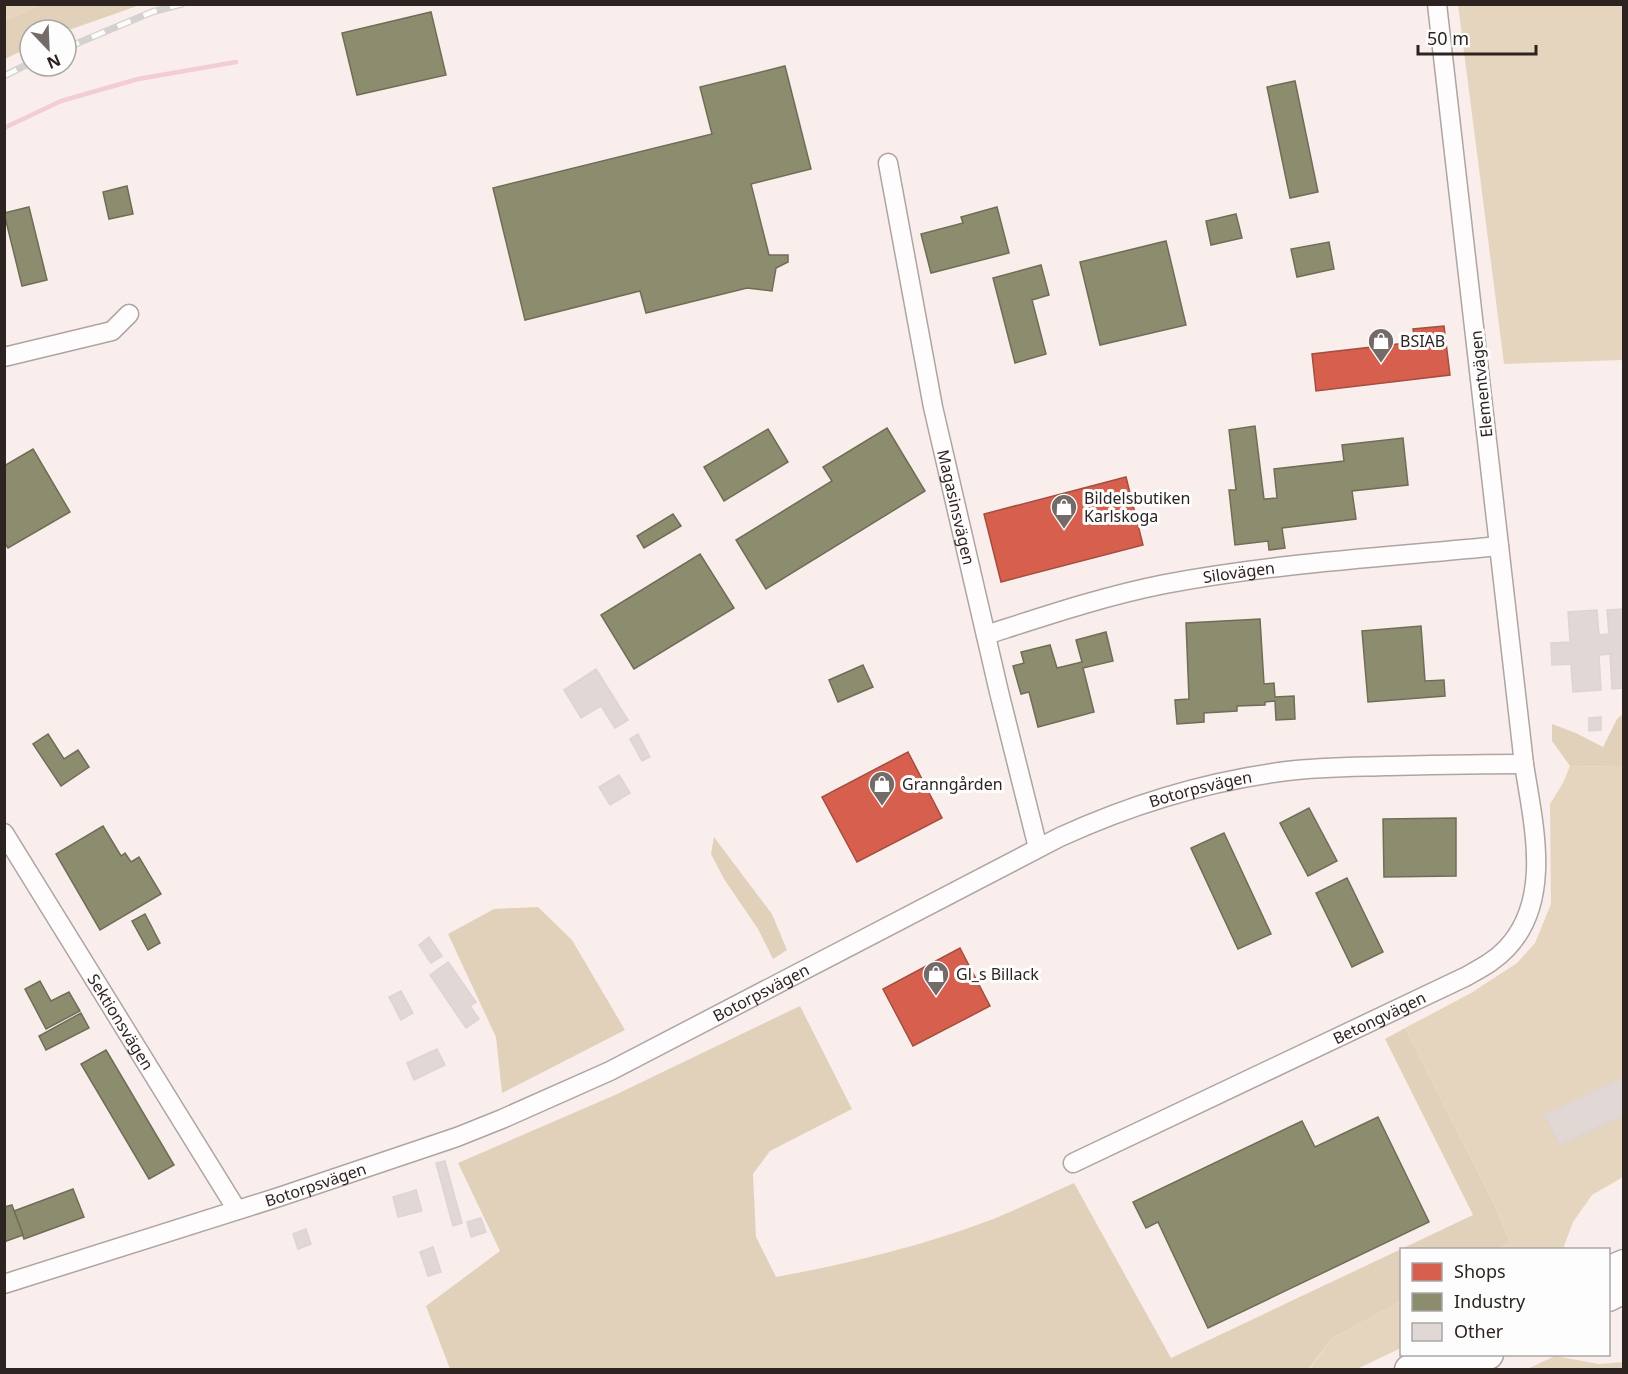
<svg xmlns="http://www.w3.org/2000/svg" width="1628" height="1374" font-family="'Noto Sans',sans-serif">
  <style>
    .green { fill: #e6d5be }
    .forest { fill: #e2d1ba }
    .shops { fill: #d6604d; stroke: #a34e40; stroke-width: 1.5 }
    .industry { fill: #8c8c6e; stroke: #706d57; stroke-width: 1.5 }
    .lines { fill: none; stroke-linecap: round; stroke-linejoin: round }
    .stream { stroke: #f2cdd7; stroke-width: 4.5 }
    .building { fill: #e1d7d5; stroke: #ded4d2; stroke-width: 1.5 }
    .minor-casing { stroke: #aea5a2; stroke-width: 21 }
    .trunk-casing { stroke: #aea5a2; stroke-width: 33 }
    .minor { stroke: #fefcfc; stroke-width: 18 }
    .trunk { stroke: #fefcfc; stroke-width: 30 }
    .rail-casing { stroke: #d4d1d0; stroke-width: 7 }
    .rail { stroke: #fdfdfd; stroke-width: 4.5; stroke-dasharray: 14; stroke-linecap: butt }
    .labels { text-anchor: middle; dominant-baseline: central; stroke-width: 6; stroke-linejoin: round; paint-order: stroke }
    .poi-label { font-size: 16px; fill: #2d2421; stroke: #fdfdfd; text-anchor: start }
    .street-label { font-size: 16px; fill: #2d2421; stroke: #fdfdfd }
  </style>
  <rect width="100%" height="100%" fill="#f9eeeb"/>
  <g class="green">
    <path d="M5,4H41V5L5,20Z"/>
    <path d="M1458,5H1623V360L1504,364Z"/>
    <path d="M1570,766L1623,767V1177L1592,1195L1573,1222L1563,1249H1498L1510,1243L1495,1206L1405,1028L1471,993L1517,963L1535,943L1551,904L1550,804L1563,783Z"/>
    <path d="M1401,1301V1348L1357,1369L1309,1370L1331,1339Z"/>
    <path d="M1555,1356L1599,1364L1623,1362V1369H1527Z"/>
  </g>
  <g class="forest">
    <path d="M41,5V4L140,5L66,31L30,30V47L5,59V20Z"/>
    <path d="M1623,714V767L1570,766L1552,741V724L1576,733L1603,747L1617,719Z"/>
    <path d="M714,837L772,914L787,950L773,959L758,929L724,879L711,854Z"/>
    <path d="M538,907L572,940L625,1030L502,1093L496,1037L448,934L494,909Z"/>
    <path d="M800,1006L852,1109L770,1151L753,1174L756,1237L776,1277C847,1264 918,1247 985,1222C1015,1211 1044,1196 1074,1183L1171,1358L1473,1215L1385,1039L1405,1028L1495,1206L1510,1243L1498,1249L1402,1250L1401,1301L1331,1339L1309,1369H450L426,1306L500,1251L458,1163L615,1095Z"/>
  </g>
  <g class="shops">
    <path d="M1444,326L1450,375L1316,391L1312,354L1415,342L1413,329Z"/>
    <path d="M1126,477L1143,545L1001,582L984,514Z"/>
    <path d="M908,752L942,818L857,862L822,797Z"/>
    <path d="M960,948L990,1006L913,1046L883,989Z"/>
  </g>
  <g class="industry">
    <path d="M431,12L446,75L357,95L342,33Z"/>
    <path d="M785,66L811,169L751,184L769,255H788V262L776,268L772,291L747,288L646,313L640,291L525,320L493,188L712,134L700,87Z"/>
    <path d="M1295,81L1318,192L1290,198L1267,87Z"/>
    <path d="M127,186L133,214L109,219L103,192Z"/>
    <path d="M29,207L47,280L22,286L4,213Z"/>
    <path d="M997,207L1009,253L931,273L921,234L963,223L961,217Z"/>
    <path d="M1236,214L1242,238L1211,245L1206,221Z"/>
    <path d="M1166,241L1186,325L1100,345L1080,262Z"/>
    <path d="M1329,242L1334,269L1297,277L1291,249Z"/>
    <path d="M1041,265L1049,295L1032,300L1046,354L1015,363L993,278Z"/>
    <path d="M1255,426L1264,499L1277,498L1274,469L1344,461L1342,445L1403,438L1408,485L1352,491L1356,519L1282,528L1285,548L1269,550L1268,541L1235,545L1229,490H1236L1229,430Z"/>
    <path d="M887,428L925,491L766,589L736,540L832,481L823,467Z"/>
    <path d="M768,429L788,462L724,501L704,467Z"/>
    <path d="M33,449L70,512L8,548L4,542V466Z"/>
    <path d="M673,514L681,526L644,548L637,536Z"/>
    <path d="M700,554L734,608L634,669L601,615Z"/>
    <path d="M1260,619L1264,684L1274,683L1275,697L1294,696L1295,719L1276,720L1275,701L1265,702V705L1237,706V711L1204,713V722L1177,724L1175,700L1189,699L1186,623Z"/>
    <path d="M1421,626L1425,681L1444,680L1445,696L1368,702L1362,631Z"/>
    <path d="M1106,632L1113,661L1083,668L1094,712L1038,727L1029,692L1021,694L1013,666L1024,663L1021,652L1050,645L1057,668L1082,662L1076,640Z"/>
    <path d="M863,665L873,687L838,702L829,680Z"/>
    <path d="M48,734L64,759L78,750L89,767L61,786L33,744Z"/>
    <path d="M1309,808L1337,861L1308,876L1280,823Z"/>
    <path d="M1456,818V876L1384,877L1383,819Z"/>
    <path d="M103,826L121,856L125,853L131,862L139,857L161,894L100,930L56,854Z"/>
    <path d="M1224,833L1271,934L1238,949L1191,848Z"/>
    <path d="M1347,878L1383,952L1352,967L1316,893Z"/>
    <path d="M145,914L160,943L148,950L132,921Z"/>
    <path d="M40,981L51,1001L69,992L80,1011L46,1029L25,989Z"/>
    <path d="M81,1013L89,1028L46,1050L39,1036Z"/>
    <path d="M106,1050L174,1165L149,1179L81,1064Z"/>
    <path d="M1378,1117L1429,1222L1208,1328L1158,1222L1146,1228L1133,1202L1302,1121L1315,1147Z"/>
    <path d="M73,1189L84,1217L24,1239L14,1211Z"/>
    <path d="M12,1205L23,1235L4,1242V1207Z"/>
  </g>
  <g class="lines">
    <path class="stream" d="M4,128L61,101L138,79L236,62"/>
  </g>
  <g class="building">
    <path d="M1624,609V688L1612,689L1610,654L1599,655L1601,690L1573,692L1571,664L1552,665L1551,643L1570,642L1568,612L1597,610L1599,635L1609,634L1607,610Z"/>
    <path d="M596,669L628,720L615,728L601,706L581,718L564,690Z"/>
    <path d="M1601,717V730L1589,731V718Z"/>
    <path d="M638,734L650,757L642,761L630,739Z"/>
    <path d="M619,775L630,793L610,805L599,787Z"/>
    <path d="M429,937L442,956L431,963L419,945Z"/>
    <path d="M448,962L476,1002L470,1006L479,1019L466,1028L430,975Z"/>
    <path d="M401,991L413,1013L401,1020L389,997Z"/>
    <path d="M437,1049L445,1065L414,1080L407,1063Z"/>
    <path d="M1624,1077V1115L1560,1145L1545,1115Z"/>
    <path d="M445,1161L462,1223L453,1226L436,1163Z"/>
    <path d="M416,1190L422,1211L398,1217L393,1197Z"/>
    <path d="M481,1218L486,1232L471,1237L467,1222Z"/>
    <path d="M306,1229L311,1244L298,1249L293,1234Z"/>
    <path d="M433,1247L441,1272L428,1276L420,1252Z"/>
  </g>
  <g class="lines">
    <g class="minor-casing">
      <g id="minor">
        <path id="s1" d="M888,163L933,407L999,692L1038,848"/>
        <path d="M4,357L112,331L129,314"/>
        <path id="s2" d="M986,635C1045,616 1104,596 1165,584C1275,563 1388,557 1499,546"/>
        <path id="s3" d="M4,833L237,1210"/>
        <path id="s4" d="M1073,1163L1465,977C1481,968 1495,961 1507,948C1553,899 1533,823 1524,764L1437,4"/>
        <path id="s5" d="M4,1284L279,1197L457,1137L502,1119L610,1071L1060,837C1132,804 1208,781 1287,771C1320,767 1354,767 1387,766C1433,765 1478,764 1524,764"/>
      </g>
    </g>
    <g class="trunk-casing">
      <g id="trunk">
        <path d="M1608,1272L1624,1265"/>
        <path d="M1608,1296L1624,1288"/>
        <path d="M1410,1370L1440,1354"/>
        <path d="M1457,1370L1488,1354"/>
      </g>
    </g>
    <use href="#minor" class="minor"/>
    <use href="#trunk" class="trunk"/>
    <g class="rail-casing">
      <g id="rail">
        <path d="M66,48L152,12L182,4"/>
        <path d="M4,76L30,63"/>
      </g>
    </g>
    <use href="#rail" class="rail"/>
  </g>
  <defs>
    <g id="shop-pin" transform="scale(1.35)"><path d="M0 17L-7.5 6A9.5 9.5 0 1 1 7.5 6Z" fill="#746b68" stroke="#fdfdfd"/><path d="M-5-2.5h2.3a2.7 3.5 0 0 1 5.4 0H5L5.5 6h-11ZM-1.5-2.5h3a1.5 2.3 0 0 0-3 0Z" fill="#fff"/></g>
  </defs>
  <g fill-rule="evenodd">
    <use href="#shop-pin" x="1381" y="341"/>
    <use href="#shop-pin" x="1064" y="507"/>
    <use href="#shop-pin" x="882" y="784"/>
    <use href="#shop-pin" x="936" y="974"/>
  </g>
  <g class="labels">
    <g class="poi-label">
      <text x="1400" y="341">BSIAB</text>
      <text x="1084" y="498">Bildelsbutiken<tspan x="1084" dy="18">Karlskoga</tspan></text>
      <text x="902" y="784">Granngården</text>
      <text x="956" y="974">Gl_s Billack</text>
    </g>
    <g class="street-label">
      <text transform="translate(1481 384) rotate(-96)">Elementvägen</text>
      <text stroke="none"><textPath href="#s1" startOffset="351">Magasinsvägen</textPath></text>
      <text stroke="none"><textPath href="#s2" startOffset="261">Silovägen</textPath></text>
      <text stroke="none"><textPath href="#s5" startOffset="1299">Botorpsvägen</textPath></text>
      <text stroke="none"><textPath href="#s5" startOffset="813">Botorpsvägen</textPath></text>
      <text stroke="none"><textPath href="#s4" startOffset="339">Betongvägen</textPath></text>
      <text stroke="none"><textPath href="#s3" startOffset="222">Sektionsvägen</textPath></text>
      <text stroke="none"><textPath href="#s5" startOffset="327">Botorpsvägen</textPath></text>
    </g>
  </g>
  <rect width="1628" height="1374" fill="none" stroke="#2d2421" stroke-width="12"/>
  <rect x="1400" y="1248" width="210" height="108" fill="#fdfdfd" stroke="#aaa6a5" stroke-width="1.5"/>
  <rect x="1412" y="1263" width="30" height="18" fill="#d6604d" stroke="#aaa6a5" stroke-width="1.5"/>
  <text x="1454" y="1278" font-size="18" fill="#2d2421">Shops</text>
  <rect x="1412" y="1293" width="30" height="18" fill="#8c8c6e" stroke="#aaa6a5" stroke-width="1.5"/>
  <text x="1454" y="1308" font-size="18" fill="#2d2421">Industry</text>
  <rect x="1412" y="1323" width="30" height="18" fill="#e1d7d5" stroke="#aaa6a5" stroke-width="1.5"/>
  <text x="1454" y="1338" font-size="18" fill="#2d2421">Other</text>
  <g transform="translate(48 48) rotate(157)"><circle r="28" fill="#fdfdfd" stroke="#aaa6a5" stroke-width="1.5"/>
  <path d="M0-4.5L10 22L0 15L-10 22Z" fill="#746b68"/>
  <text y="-9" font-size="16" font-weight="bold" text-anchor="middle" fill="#2d2421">N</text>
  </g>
  <path d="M1418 45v9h118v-9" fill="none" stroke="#2d2421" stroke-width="3"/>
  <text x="1427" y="45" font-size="18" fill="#2d2421" stroke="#fdfdfd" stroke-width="4.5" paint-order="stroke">50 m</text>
</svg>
